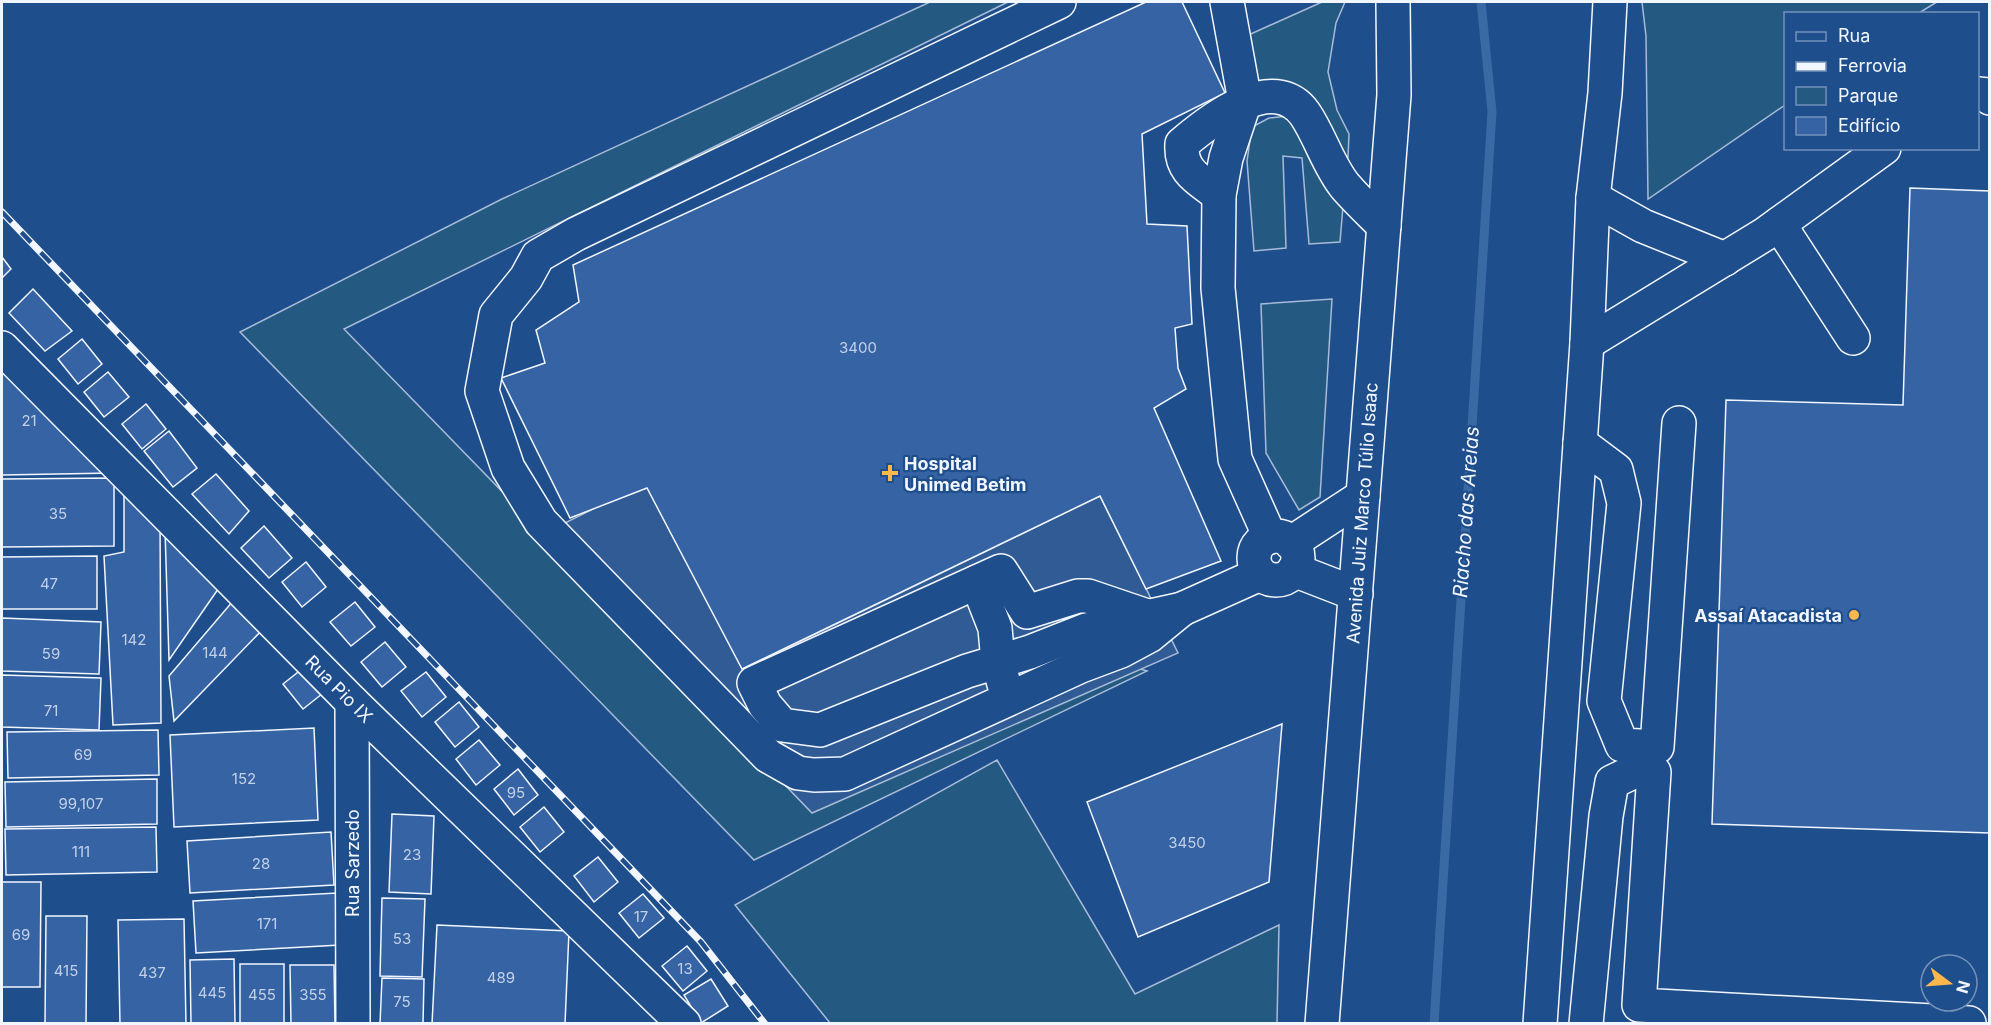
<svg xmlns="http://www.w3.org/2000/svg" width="1991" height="1025" font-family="Inter,sans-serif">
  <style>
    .green { fill: #245a82; stroke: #a8bbd7; stroke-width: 1.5 }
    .parking { fill: #305b95; stroke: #a8bbd7; stroke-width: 1.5 }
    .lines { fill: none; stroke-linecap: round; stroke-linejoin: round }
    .stream { stroke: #3b69a3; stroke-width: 9 }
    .building { fill: #3563a3; stroke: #f2f6ff; stroke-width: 1.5 }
    .minor-casing { stroke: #f2f6ff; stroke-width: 36 }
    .major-casing { stroke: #f2f6ff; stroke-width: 36 }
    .minor { stroke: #1f4e8c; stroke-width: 33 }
    .major { stroke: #1f4e8c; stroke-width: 33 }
    .rail-casing { stroke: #f2f6ff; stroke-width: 7 }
    .rail { stroke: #1f4e8c; stroke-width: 4.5; stroke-dasharray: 14; stroke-linecap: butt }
    .poi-dot { fill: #ffb74d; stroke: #1f4e8c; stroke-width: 2 }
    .labels { text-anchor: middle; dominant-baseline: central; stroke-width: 4.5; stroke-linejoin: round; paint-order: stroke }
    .number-label { font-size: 15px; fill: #c3d1e8 }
    .poi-label { font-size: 18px; font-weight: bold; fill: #f2f6ff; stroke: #1f4e8c; text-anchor: start }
    .street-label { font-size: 18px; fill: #f2f6ff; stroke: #1f4e8c }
    .water-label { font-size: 20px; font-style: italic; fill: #f2f6ff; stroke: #1f4e8c }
  </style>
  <rect width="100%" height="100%" fill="#1f4e8c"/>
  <g class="green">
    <path d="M930,2H1008L344,329L781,778L1127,665L1147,671L754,860L240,332L502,199Z"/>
    <path d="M1322,2H1345L1336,23L1328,72L1337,110L1349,134L1348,157L1247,87L1244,37Z"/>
    <path d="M1642,2H1937L1919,13L1786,14L1785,105L1648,199L1646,36Z"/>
    <path d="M1288,116L1343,206L1340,242L1309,244L1302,158L1283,156L1286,248L1254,251L1247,161L1252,127L1269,118Z"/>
    <path d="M1332,299L1320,497L1299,510L1266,453L1261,304Z"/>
    <path d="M997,760L1135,994L1279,925L1277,1023H830L735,905Z"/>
  </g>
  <path class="parking" d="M657,477L743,669L1100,496L1178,653L812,813L543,534Z"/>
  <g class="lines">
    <path class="stream" d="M1434,1024L1492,112L1481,2"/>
  </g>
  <g class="building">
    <path d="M1146,2H1182L1225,93L1142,134L1147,224L1187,226L1192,324L1175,328L1178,368L1186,389L1154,408L1221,561L1146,589L1100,496L742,669L647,488L570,518L501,378L545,363L536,330L579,302L573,265Z"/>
    <path d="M1910,188L1990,191V833L1712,824L1726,400L1903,405Z"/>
    <path d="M2,257L11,269L2,278Z"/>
    <path d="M33,289L72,331L45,351L9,313Z"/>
    <path d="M82,339L102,364L78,384L58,359Z"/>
    <path d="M2,367L112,473L2,475Z"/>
    <path d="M108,372L129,397L104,417L84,392Z"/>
    <path d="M146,404L166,429L142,449L122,424Z"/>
    <path d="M169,431L197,468L173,487L144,451Z"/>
    <path d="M216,474L249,511L229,534L192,494Z"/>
    <path d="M114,478V546L2,547V479Z"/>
    <path d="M124,489L160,517L161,723L113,725L104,556L124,552Z"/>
    <path d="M264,526L292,558L269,578L241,548Z"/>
    <path d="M165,530L223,582L169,660Z"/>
    <path d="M97,556V609H2V557Z"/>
    <path d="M306,562L326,587L302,607L282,582Z"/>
    <path d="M233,601L264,628L174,721L169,676Z"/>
    <path d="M355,602L375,627L351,646L330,622Z"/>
    <path d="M2,618L101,622L99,674L2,671Z"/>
    <path d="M385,642L406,667L382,687L361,662Z"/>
    <path d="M307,665L327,690L303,709L283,684Z"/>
    <path d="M426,672L446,697L422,717L401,691Z"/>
    <path d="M2,675L101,678L99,730L2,727Z"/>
    <path d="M459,702L479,727L455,747L435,722Z"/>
    <path d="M1282,724L1269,882L1138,937L1087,802Z"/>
    <path d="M314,728L318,820L174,827L170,735Z"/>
    <path d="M158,730L159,775L8,778L7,732Z"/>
    <path d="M479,740L500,765L476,785L456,759Z"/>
    <path d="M518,769L538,795L514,815L494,789Z"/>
    <path d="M157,779V824L6,827L5,782Z"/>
    <path d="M544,807L564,832L540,852L520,827Z"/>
    <path d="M392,814L434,816L431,894L389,892Z"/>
    <path d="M156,827L157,872L6,875L5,829Z"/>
    <path d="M331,832L334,885L190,893L187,841Z"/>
    <path d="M598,857L618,882L594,902L574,876Z"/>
    <path d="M2,882H41L40,987H2Z"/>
    <path d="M337,893L340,945L196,953L193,901Z"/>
    <path d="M643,894L664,918L639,938L619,913Z"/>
    <path d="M382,898L425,899L422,977L380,976Z"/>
    <path d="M46,916H87L86,1024H45Z"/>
    <path d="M184,919L186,1024H120L118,920Z"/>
    <path d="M437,925L569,931L565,1024H432Z"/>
    <path d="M687,946L707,971L683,991L662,966Z"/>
    <path d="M234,959L235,1024H191L190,960Z"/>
    <rect x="240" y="964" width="44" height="60"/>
    <path d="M290,965H334L335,1024H291Z"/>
    <path d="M382,978L424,979L423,1024H380Z"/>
    <path d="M711,979L728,1006L701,1023L684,995Z"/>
  </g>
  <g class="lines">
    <g class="minor-casing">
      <g id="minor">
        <path d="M1059,2L576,234L538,256L526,278L496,315L482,391L508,468L541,522L768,756L798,773L814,775L845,774L1081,666L1121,651L1149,636L1182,609"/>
        <path d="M1227,2L1245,101L1226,158L1219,195L1218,288L1235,459L1270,537"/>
        <path d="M1978,94L1988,95L1990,98"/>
        <path d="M1219,195C1200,180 1180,172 1182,144C1210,120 1274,70 1305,114C1320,136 1328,165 1345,186C1357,200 1371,213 1384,226"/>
        <path d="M1593,198L1643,226L1725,259"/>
        <path d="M1779,224L1853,338"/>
        <path d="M1587,343L1765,234L1884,148"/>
        <path d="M2,348L352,702L684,1024"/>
        <path d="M1580,443L1616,470L1624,503L1604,701L1622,745L1657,747L1679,423"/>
        <circle cx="1276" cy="558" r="22"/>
        <path d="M1291,543L1363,496"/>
        <path d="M1294,570L1356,594"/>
        <path d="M977,582L995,628L998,662L1004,684"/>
        <path d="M1147,616L1088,596H1078L1027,612L1001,571L754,683L765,705L782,725L820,730L967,671L1030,652L1086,630L1182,609L1260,574"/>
        <path d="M352,702L353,1024"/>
        <path d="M1586,1024L1606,816L1612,782L1635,771L1654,772L1639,1005L1969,1023"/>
      </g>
    </g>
    <g class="major-casing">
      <g id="major">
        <path d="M1322,1024L1394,95L1393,2"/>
        <path d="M1540,1024L1587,343L1593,198L1605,93L1610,2"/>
      </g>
    </g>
    <use href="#minor" class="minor"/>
    <use href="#major" class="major"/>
    <g class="rail-casing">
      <path id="rail" d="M2,212L701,942L765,1024"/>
    </g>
    <use href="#rail" class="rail"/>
  </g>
  <g class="poi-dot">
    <path d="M887 464h6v6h6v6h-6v6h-6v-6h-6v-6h6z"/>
    <circle cx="1854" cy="615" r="6"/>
  </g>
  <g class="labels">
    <g class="number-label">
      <text x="858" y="347">3400</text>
      <text x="29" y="420">21</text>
      <text x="58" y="513">35</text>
      <text x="49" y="583">47</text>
      <text x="134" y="639">142</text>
      <text x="215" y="652">144</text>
      <text x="51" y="653">59</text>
      <text x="51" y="710">71</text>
      <text x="83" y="754">69</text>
      <text x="244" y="778">152</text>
      <text x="516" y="792">95</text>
      <text x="81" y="803">99,107</text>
      <text x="1187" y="842">3450</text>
      <text x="81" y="851">111</text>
      <text x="412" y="854">23</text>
      <text x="261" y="863">28</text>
      <text x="641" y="916">17</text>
      <text x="267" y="923">171</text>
      <text x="21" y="934">69</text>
      <text x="402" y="938">53</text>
      <text x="685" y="968">13</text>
      <text x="66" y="970">415</text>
      <text x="152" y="972">437</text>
      <text x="501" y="977">489</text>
      <text x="212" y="992">445</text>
      <text x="262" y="994">455</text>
      <text x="313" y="994">355</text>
      <text x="402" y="1001">75</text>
    </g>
    <g class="poi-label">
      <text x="904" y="463">Hospital<tspan x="904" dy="21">Unimed Betim</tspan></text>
      <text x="1842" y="615" text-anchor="end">Assaí Atacadista</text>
    </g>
    <g class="street-label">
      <text transform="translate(1362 513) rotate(-86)">Avenida Juiz Marco Túlio Isaac</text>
      <text transform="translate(339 689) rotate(45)">Rua Pio IX</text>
      <text transform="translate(352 863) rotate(-90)">Rua Sarzedo</text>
    </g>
    <g class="water-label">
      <text transform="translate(1466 512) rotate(-86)">Riacho das Areias</text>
    </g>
  </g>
  <rect width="1991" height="1025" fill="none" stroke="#f2f6ff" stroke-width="6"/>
  <rect x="1784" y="12" width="195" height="138" fill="#1f4e8c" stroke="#7391ba" stroke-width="1.5"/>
  <rect x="1796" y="32" width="30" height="9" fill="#1f4e8c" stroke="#7391ba" stroke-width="1.5"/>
  <text x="1838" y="42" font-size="18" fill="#f2f6ff">Rua</text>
  <rect x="1796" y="62" width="30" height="9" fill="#f2f6ff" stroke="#7391ba" stroke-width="1.5"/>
  <text x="1838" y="72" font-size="18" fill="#f2f6ff">Ferrovia</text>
  <rect x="1796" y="87" width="30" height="18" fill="#245a82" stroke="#7391ba" stroke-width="1.5"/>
  <text x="1838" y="102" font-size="18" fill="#f2f6ff">Parque</text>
  <rect x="1796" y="117" width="30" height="18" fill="#3563a3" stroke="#7391ba" stroke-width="1.5"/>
  <text x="1838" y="132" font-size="18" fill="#f2f6ff">Edifício</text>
  <g transform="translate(1949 983) rotate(106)"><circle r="28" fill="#1f4e8c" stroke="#7391ba" stroke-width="1.5"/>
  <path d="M0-4.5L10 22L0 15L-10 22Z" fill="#ffb74d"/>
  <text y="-9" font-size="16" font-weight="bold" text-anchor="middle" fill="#f2f6ff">N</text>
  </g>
</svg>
